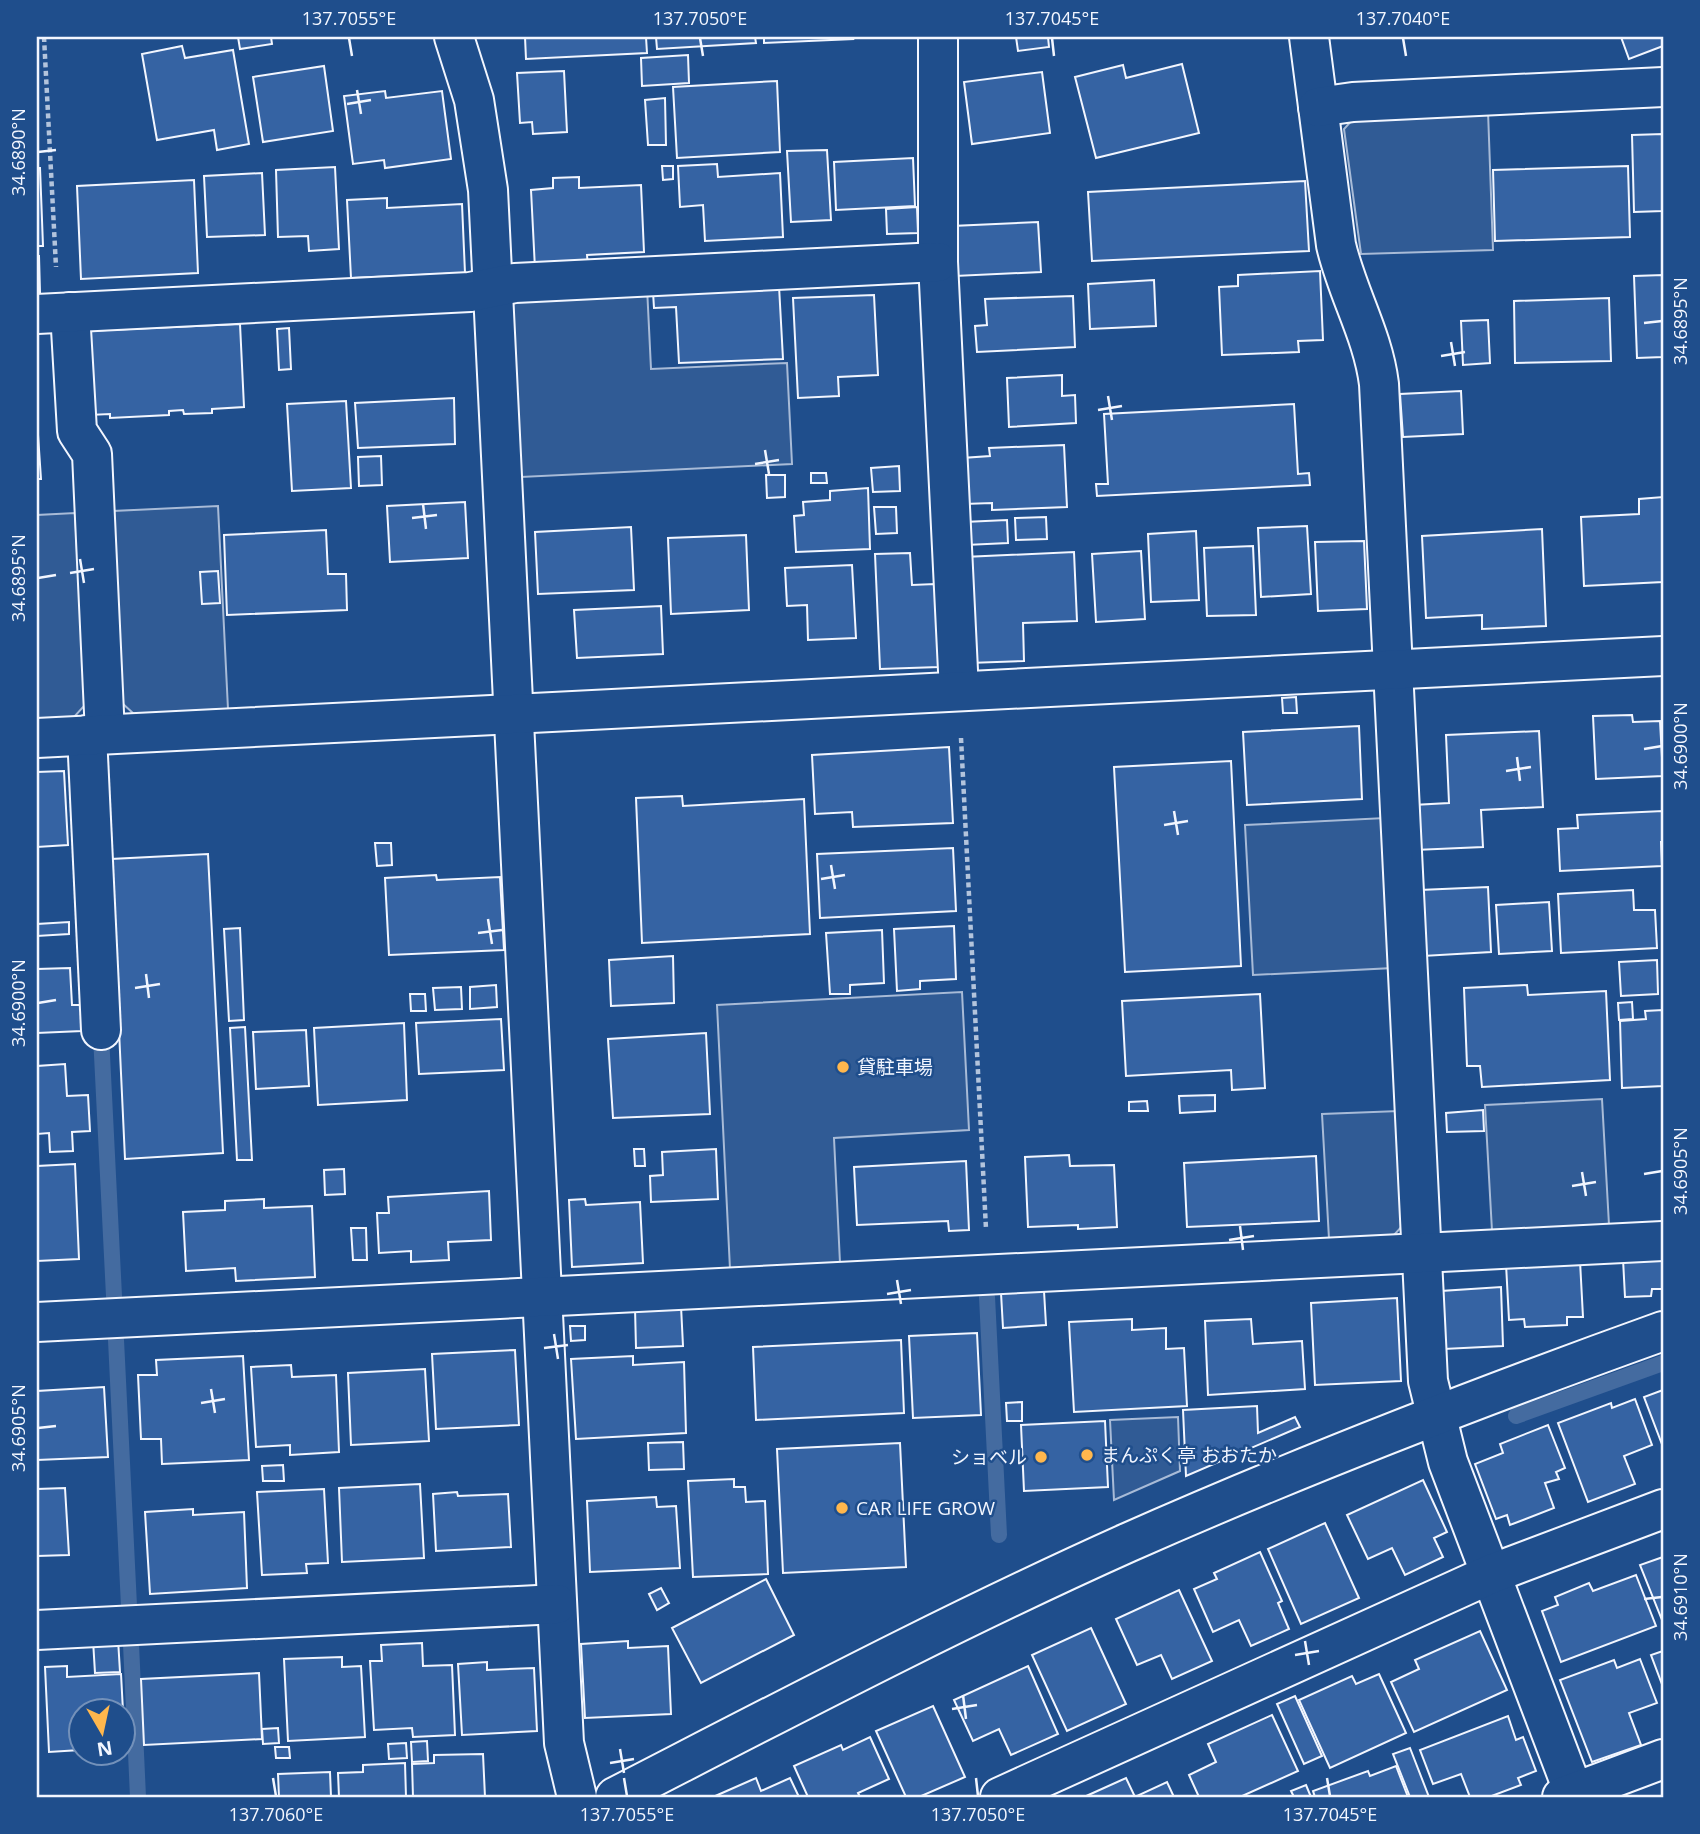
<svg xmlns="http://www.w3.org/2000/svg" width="1700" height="1834" font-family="'Open Sans','Noto Sans JP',sans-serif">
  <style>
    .built { fill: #305b95; stroke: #a8bbd7; stroke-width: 2 }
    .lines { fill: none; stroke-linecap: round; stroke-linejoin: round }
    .stream { stroke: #446ba0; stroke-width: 16 }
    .building { fill: #3563a3; stroke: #f2f6ff; stroke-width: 2 }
    .minor-casing { stroke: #f2f6ff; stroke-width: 42 }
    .path { stroke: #b3c4dc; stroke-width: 4.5; stroke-dasharray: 5 3.5; stroke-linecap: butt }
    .minor { stroke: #1f4e8c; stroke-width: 38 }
    .ticks { fill: none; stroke: #f2f6ff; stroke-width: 2.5 }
    .poi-dot { fill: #ffb74d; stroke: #1f4e8c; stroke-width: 2.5 }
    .labels { text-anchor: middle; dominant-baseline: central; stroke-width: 5; stroke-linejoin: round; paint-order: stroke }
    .poi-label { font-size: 19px; fill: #f2f6ff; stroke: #1f4e8c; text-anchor: start }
    .neatline { fill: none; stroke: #f2f6ff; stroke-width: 2.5 }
    .ticks-label { font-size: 18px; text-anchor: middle; fill: #f2f6ff }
  </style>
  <rect width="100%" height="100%" fill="#1f4e8c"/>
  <g class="built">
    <path d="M1488,111L1493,250L1361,254L1344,129L1354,118Z"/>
    <path d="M647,287L651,369L787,363L792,464L521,477L512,294Z"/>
    <path d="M218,506L228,709L134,714L122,703L113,511Z"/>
    <path d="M75,513L85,705L74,717L37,719V515Z"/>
    <path d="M1385,818L1393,968L1253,975L1245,825Z"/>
    <path d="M962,992L969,1130L834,1138L840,1263L730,1269L717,1005Z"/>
    <path d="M1602,1099L1609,1225L1492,1231L1485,1105Z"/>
    <path d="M1399,1111L1405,1223L1394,1235L1329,1239L1322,1114Z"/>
    <path d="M1178,1417L1180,1471L1114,1500L1110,1420Z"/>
  </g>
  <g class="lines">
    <g class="stream">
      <path d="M101,1035L114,1296"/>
      <path d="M987,1297L999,1535"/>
      <path d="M116,1340L129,1606"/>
      <path d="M1516,1416L1663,1363"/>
      <path d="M131,1644L138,1797"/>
    </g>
  </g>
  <g class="building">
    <path d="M238,37H271L272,44L240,49Z"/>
    <path d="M525,37H646L647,53L526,59Z"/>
    <path d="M656,37H755L756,43L657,49Z"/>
    <path d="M764,37H852L853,39L764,43Z"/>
    <path d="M1016,37H1048L1049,47L1018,51Z"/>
    <path d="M1621,37H1663V46L1629,59Z"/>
    <path d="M182,46L185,58L233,50L249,144L217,150L214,130L157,140L142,54Z"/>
    <path d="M688,55L689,83L642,86L641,58Z"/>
    <path d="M1182,64L1199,133L1096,158L1075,77L1123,65L1126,78Z"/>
    <path d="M324,66L333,131L263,142L253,77Z"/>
    <path d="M564,71L567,132L533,134L532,122L520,123L517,73Z"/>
    <path d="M1042,72L1050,133L972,144L964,82Z"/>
    <path d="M777,81L780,152L677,158L673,87Z"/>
    <path d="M385,91L386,98L442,91L451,159L385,168L384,160L353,164L344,96Z"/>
    <path d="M665,98L666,145H648L645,100Z"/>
    <path d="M1663,134V211L1634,212L1632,135Z"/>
    <path d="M827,150L831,220L791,222L787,151Z"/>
    <path d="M913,158L915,206L836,210L834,162Z"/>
    <path d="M717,164L718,177L780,173L783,237L705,241L703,205L680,207L678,166Z"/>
    <path d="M662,166H673V179L663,180Z"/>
    <path d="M1628,166L1630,237L1495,241L1493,170Z"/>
    <path d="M335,167L339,249L309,251L308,236L278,237L276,170Z"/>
    <path d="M37,168H40L43,246H37Z"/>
    <path d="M262,173L265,235L207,237L204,176Z"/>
    <path d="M579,177V188L641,185L644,252L587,255L588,266L535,269L531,190L553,188V178Z"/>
    <path d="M194,180L198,273L81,279L77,186Z"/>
    <path d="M1305,181L1309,251L1092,261L1088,192Z"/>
    <path d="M387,198V208L462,204L465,273L351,278L347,200Z"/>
    <path d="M917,207L918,233L887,234L886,209Z"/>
    <path d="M1038,222L1041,272L955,276L952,226Z"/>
    <path d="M37,256H39L40,292H37Z"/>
    <path d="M1320,271L1323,340L1298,341L1299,352L1222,355L1219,287L1238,286V275Z"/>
    <path d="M1663,275V357L1637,358L1634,276Z"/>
    <path d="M1154,280L1156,326L1090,329L1088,284Z"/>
    <path d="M779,286L783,359L679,363L676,307L654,308L653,292Z"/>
    <path d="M874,295L878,375L838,377L839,396L798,398L793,298Z"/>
    <path d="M1073,296L1075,347L977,352L975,326L987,325L985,299Z"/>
    <path d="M1609,298L1611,361L1515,363L1514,301Z"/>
    <path d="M1488,320L1490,363L1463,365L1461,321Z"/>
    <path d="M240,324L244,407L212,409V413L184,414L183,410L169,411V415L110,418V414L89,415L85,331Z"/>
    <path d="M289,328L291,369L279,370L277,329Z"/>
    <path d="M1062,375V396L1075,395L1076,423L1009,427L1007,378Z"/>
    <path d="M1461,391L1463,434L1403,437L1400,394Z"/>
    <path d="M454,398L455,444L358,448L355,403Z"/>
    <path d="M346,401L351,488L292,491L287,404Z"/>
    <path d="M1294,404L1298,474L1309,473L1310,485L1097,496L1096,484H1108L1104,414Z"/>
    <path d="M37,420L41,479H37Z"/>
    <path d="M1064,445L1067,507L992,510V503L964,504L962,458L990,456L989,448Z"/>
    <path d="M381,456L382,485L359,486L358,457Z"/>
    <path d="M899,466L900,491L873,492L871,468Z"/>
    <path d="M811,473H826L827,483H811Z"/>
    <path d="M766,475H785V497L767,498Z"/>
    <path d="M868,488L870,549L796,552L794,516L804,515L803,502L830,500V491Z"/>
    <path d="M1663,497V582L1584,586L1581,517L1639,514V499Z"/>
    <path d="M465,502L468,558L390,562L387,506Z"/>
    <path d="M874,507H896L897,533L876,534Z"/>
    <path d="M1046,517L1047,539L1016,540L1015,518Z"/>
    <path d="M1007,520L1008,543L966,545L964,522Z"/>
    <path d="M1307,526L1311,594L1261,597L1258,528Z"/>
    <path d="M631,527L634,590L538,594L535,532Z"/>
    <path d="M1542,529L1546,626L1482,629V615L1426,618L1422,536Z"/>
    <path d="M326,530L328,574H346L347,610L227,615L224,535Z"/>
    <path d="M1196,531L1199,600L1151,602L1148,534Z"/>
    <path d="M746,535L749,610L671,614L668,538Z"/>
    <path d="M1364,541L1367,609L1318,611L1315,542Z"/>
    <path d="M1253,546L1256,615L1207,616L1204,548Z"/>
    <path d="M1141,551L1145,619L1096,622L1092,554Z"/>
    <path d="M1074,552L1077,621L1023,623L1024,661L969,663L964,557Z"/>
    <path d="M910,553L912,585L935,584L939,667L880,669L875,554Z"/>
    <path d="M852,565L856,638L808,640L807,605L787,606L785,568Z"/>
    <path d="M218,571L220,603L202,604L200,572Z"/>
    <path d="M661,606L663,654L577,658L574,610Z"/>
    <path d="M1296,697L1297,713H1283L1282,698Z"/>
    <path d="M1632,715L1633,722L1660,721L1663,776L1596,779L1593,716Z"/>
    <path d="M1359,726L1362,799L1247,805L1243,732Z"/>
    <path d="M1539,731L1543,807L1481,810L1483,847L1415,850L1413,805L1449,803L1446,735Z"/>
    <path d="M949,747L953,823L853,827L852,812L815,814L812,755Z"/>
    <path d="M1231,761L1241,966L1125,972L1114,767Z"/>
    <path d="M64,771L68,845L37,847V772Z"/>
    <path d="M682,796L683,806L804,799L810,934L642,943L636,798Z"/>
    <path d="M1663,811V842H1661L1662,866L1560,871L1558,829L1578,828L1577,815Z"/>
    <path d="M375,843H391L392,865L377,866Z"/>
    <path d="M953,848L956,911L820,918L817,854Z"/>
    <path d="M208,854L223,1153L125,1159L111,859Z"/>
    <path d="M436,875L437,880L500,877L504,950L389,955L385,878Z"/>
    <path d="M1488,887L1491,952L1423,956L1420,890Z"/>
    <path d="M1633,890L1634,910H1655L1657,948L1561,953L1558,894Z"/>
    <path d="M1549,902L1552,951L1499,954L1496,905Z"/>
    <path d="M69,922V934L37,936V924Z"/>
    <path d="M954,926L956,979L920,981V989L897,991L894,929Z"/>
    <path d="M240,928L244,1020L229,1021L224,929Z"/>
    <path d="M882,930L884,983L850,985V994H830L826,933Z"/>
    <path d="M673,956L674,1003L611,1006L609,960Z"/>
    <path d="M1657,960L1658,994L1621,996L1619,962Z"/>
    <path d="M70,968L72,1005H81L82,1031L37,1033V969Z"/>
    <path d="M496,985L497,1007L470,1009V987Z"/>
    <path d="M1527,985L1528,995L1606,991L1610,1080L1482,1087L1480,1066H1467L1464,988Z"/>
    <path d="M461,987L462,1009L435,1010L433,988Z"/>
    <path d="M410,994H425L426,1011H411Z"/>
    <path d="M1260,994L1265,1088L1232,1090L1231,1070L1126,1076L1122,1001Z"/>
    <path d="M1632,1002L1633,1019L1619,1020L1618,1003Z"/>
    <path d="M1663,1010V1086L1622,1088L1620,1021L1646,1019L1645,1011Z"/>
    <path d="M501,1019L504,1070L419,1074L416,1023Z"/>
    <path d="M404,1023L407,1100L318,1105L314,1028Z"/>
    <path d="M245,1027L252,1160H237L230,1028Z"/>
    <path d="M306,1030L309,1086L256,1089L253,1032Z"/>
    <path d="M706,1033L710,1114L613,1118L608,1039Z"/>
    <path d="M65,1064L67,1096L88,1095L90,1131L72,1132L73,1151L50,1152L49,1133L37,1134V1066Z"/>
    <path d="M1215,1095V1111L1180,1113L1179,1096Z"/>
    <path d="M1147,1101L1148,1111H1129V1102Z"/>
    <path d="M1483,1110L1484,1131L1447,1132L1446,1113Z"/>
    <path d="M634,1149H644L645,1166H635Z"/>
    <path d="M716,1149L718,1199L651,1202L650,1176L663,1175L662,1152Z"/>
    <path d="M1069,1155L1070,1166L1114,1165L1117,1227L1078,1229V1225L1028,1227L1025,1157Z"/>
    <path d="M1316,1156L1319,1221L1187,1227L1184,1163Z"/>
    <path d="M966,1161L969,1230L949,1231L948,1221L857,1225L854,1167Z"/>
    <path d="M75,1164L79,1259L37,1261V1166Z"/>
    <path d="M344,1169L345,1194L325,1195L324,1170Z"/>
    <path d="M489,1191L491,1240L448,1242L449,1260L411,1262V1251L379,1253L377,1213H389L388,1197Z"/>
    <path d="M264,1199V1208L312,1206L315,1277L236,1281L235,1268L186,1271L183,1212L225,1210V1201Z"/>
    <path d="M585,1199L586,1205L640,1202L643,1263L572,1267L569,1200Z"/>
    <path d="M351,1228H366L367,1260H353Z"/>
    <path d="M1663,1257V1289H1652L1651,1296L1625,1297L1623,1259Z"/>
    <path d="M1580,1261L1583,1317H1567V1325L1525,1327L1524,1319L1509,1320L1506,1264Z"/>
    <path d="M1501,1287L1503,1346L1444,1349L1441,1291Z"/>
    <path d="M1044,1291L1046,1325L1003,1328L1001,1293Z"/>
    <path d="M1397,1298L1401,1381L1315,1385L1311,1303Z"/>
    <path d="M681,1306L683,1346L636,1348L635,1308Z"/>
    <path d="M1132,1319V1330L1166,1328V1349L1184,1348L1187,1406L1074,1412L1069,1322Z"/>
    <path d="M1251,1319L1253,1344L1302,1341L1305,1389L1208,1395L1205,1321Z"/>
    <path d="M570,1326H585V1340L571,1341Z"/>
    <path d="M977,1333L981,1415L913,1418L909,1336Z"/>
    <path d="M901,1340L904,1413L756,1420L753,1347Z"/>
    <path d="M515,1350L519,1425L436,1429L432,1354Z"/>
    <path d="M243,1356L249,1460L162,1464L161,1439H141L138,1375H157L156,1360Z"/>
    <path d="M633,1356V1365L684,1362L686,1433L576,1439L571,1359Z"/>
    <path d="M291,1365L292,1377L336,1375L339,1452L290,1455V1445L256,1447L251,1367Z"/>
    <path d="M425,1369L429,1441L351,1445L348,1373Z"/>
    <path d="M104,1387L108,1457L37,1460V1391Z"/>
    <path d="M1663,1390V1447L1644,1397Z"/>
    <path d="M1635,1399L1652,1445L1624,1456L1635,1484L1588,1502L1558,1423L1611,1403L1612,1408Z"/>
    <path d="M1022,1402V1421H1007L1006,1403Z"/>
    <path d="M1257,1406L1258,1433L1295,1417L1300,1427L1186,1476L1183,1410Z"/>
    <path d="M1105,1421L1108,1487L1024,1491L1021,1425Z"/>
    <path d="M1548,1425L1565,1468L1556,1472L1559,1479L1545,1483L1554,1508L1510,1525L1507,1515L1496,1519L1475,1464L1503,1453L1500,1444Z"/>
    <path d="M683,1442L684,1469L649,1470L648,1443Z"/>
    <path d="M900,1443L906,1567L783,1573L777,1449Z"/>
    <path d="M283,1465L284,1481H263L262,1466Z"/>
    <path d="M734,1479V1487H745L746,1502L765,1501L768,1574L693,1577L688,1481Z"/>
    <path d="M1423,1480L1447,1532L1434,1538L1443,1557L1405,1575L1392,1548L1368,1559L1347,1515Z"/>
    <path d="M420,1484L424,1558L342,1562L339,1488Z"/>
    <path d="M65,1488L69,1555L37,1556V1489Z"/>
    <path d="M324,1489L328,1563L306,1564L307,1573L262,1575L257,1492Z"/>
    <path d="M457,1492L458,1496L508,1494L511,1547L436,1551L433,1494Z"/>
    <path d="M656,1497L657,1507L676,1506L680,1568L590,1572L587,1501Z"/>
    <path d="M193,1509V1515L244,1512L247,1588L150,1594L145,1512Z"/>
    <path d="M1325,1523L1359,1598L1301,1624L1268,1549Z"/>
    <path d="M1260,1552L1282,1601L1278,1603L1289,1629L1251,1646L1239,1620L1213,1632L1194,1589L1217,1579L1214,1573Z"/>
    <path d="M1663,1557V1619L1662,1620L1640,1565Z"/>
    <path d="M1636,1575L1656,1626L1561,1662L1542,1611L1558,1605L1555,1597L1589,1583L1593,1591Z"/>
    <path d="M766,1579L794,1635L701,1683L672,1628Z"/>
    <path d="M661,1588L669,1603L657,1610L649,1594Z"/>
    <path d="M1179,1590L1212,1661L1172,1679L1161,1655L1137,1665L1116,1619Z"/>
    <path d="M1091,1628L1126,1704L1067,1731L1032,1655Z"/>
    <path d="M1480,1631L1507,1690L1414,1732L1391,1682L1419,1669L1415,1660Z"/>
    <path d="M118,1639L120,1672L95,1673L93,1640Z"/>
    <path d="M628,1641V1648L668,1646L671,1714L585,1718L581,1644Z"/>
    <path d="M422,1643L423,1666L452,1665L455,1735L413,1737L412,1728L374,1730L370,1661H382L381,1645Z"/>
    <path d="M1663,1651V1687L1651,1655Z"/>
    <path d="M342,1657V1667L361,1666L365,1737L288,1741L284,1659Z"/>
    <path d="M1640,1659L1657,1703L1629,1713L1641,1745L1592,1762L1560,1680L1614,1660L1617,1668Z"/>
    <path d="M487,1662V1670L534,1668L537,1731L462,1735L458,1664Z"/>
    <path d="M67,1666V1677L121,1674L125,1748H122V1712H80V1750L49,1752L45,1667Z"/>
    <path d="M1028,1666L1058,1734L1011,1755L999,1729L973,1741L954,1700Z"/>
    <path d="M259,1673L262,1739L144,1745L141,1679Z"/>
    <path d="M1379,1674L1406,1733L1330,1768L1299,1700L1352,1676L1356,1684Z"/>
    <path d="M1295,1696L1322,1756L1304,1764L1277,1704Z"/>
    <path d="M933,1706L965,1777L919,1797H906L876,1731Z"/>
    <path d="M1272,1715L1298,1771L1240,1797H1199L1189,1775L1216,1762L1208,1744Z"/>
    <path d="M1508,1716L1516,1740L1523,1737L1536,1771L1518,1778L1521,1785L1489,1797H1470L1461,1774L1433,1784L1420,1750Z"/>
    <path d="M278,1728L279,1743L263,1744L262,1729Z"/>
    <path d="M870,1737L889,1779L858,1793L860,1797H808L794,1766L841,1745L843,1750Z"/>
    <path d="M427,1741L428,1761L412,1762L411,1742Z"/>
    <path d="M406,1743L407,1758L389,1759L388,1744Z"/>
    <path d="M275,1747H289L290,1758H276Z"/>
    <path d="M1410,1748L1429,1797H1410L1393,1754Z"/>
    <path d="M483,1754L485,1797H413L412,1764L434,1763V1755Z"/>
    <path d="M405,1763L406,1797H339L338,1773L363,1772V1765Z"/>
    <path d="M1396,1766L1408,1797H1315L1313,1791L1368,1771L1370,1776Z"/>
    <path d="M330,1772L331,1797H279L278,1774Z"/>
    <path d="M756,1778L761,1791L790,1778L799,1797H713Z"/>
    <path d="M1126,1778L1135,1797L1167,1782L1174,1797H1084Z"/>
    <path d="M1306,1785L1311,1797H1294L1291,1791Z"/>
  </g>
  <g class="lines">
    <g class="minor-casing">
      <g id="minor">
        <path d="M454,37L474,100L488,190L564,1743L577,1797"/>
        <path d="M938,37V262L959,691"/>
        <path d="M1309,37L1336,245C1347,293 1373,335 1379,384L1428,1381L1448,1462L1574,1793"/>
        <path d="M1318,107L1353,102L1663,87"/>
        <path d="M70,312L77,431L92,454L105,734"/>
        <path d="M37,314L470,292L515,283L938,262"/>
        <path d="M87,735L101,1030"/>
        <path d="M37,738L1663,656"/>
        <path d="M37,1322L1663,1241"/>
        <path d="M37,1630L557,1604"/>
        <path d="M615,1797C784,1710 953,1621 1127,1543C1303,1465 1482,1396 1663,1331"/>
        <path d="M1000,1797L1491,1574L1663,1509"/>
        <path d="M1562,1797L1663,1759"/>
      </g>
    </g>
    <g class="path">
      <path d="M44,37L56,267"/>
      <path d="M961,738L986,1229"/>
    </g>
    <use href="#minor" class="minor"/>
  </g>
  <path class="ticks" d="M349,38L352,56M700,38L703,56M1052,38L1054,56M1403,38L1406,56M357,90L361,114M347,104L371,100M38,152L56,150M1644,323L1662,321M1451,342L1455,366M1441,356L1465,352M1108,396L1112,420M1098,410L1122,406M765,450L769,474M755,464L779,460M423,504L426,529M412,518L437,515M80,559L84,583M70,573L94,569M38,578L56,575M1644,749L1662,746M1517,757L1520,781M1506,771L1531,767M1174,811L1178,835M1164,825L1188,821M831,865L835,889M821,879L845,875M488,919L492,944M478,933L502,930M146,974L149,998M135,988L160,984M38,1003L56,1000M1582,1172L1586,1196M1644,1174L1662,1171M1572,1186L1596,1182M1240,1226L1243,1250M1229,1240L1254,1236M897,1280L901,1304M887,1294L911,1290M554,1334L558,1359M544,1348L568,1345M211,1389L215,1413M201,1403L225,1399M38,1428L56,1426M1644,1599L1662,1597M1305,1641L1309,1665M1295,1655L1319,1651M963,1695L966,1719M952,1709L977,1705M620,1749L624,1773M610,1763L634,1759M273,1778L276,1796M624,1778L627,1796M976,1778L978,1796M1327,1778L1330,1796"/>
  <g class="poi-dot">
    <circle cx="843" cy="1067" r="7"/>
    <circle cx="1087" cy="1455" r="7"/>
    <circle cx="1041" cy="1457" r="7"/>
    <circle cx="842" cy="1508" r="7"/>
  </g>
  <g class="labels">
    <g class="poi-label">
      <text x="857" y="1067">貸駐車場</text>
      <text x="1101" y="1455">まんぷく亭 おおたか</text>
      <text x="1027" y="1457" text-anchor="end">ショベル</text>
      <text x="856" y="1508">CAR LIFE GROW</text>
    </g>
  </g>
  <rect width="1700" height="1834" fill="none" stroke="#1f4e8c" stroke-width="77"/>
  <g transform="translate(102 1732) rotate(171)"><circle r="33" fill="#1f4e8c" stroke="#7391ba" stroke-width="2"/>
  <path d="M0-5L12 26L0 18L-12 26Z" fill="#ffb74d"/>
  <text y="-10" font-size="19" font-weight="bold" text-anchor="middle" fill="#f2f6ff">N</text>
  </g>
  <rect x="38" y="38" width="1624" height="1758" class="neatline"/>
  <g class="ticks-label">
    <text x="349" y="25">137.7055°E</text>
    <text x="700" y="25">137.7050°E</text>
    <text x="1052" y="25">137.7045°E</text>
    <text x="1403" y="25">137.7040°E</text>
    <text transform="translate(19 152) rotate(-90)" y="6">34.6890°N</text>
    <text transform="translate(1681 321) rotate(-90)" y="6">34.6895°N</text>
    <text transform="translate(19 578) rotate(-90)" y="6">34.6895°N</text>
    <text transform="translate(1681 746) rotate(-90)" y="6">34.6900°N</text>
    <text transform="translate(19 1003) rotate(-90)" y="6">34.6900°N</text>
    <text transform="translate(1681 1171) rotate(-90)" y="6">34.6905°N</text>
    <text transform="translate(19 1428) rotate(-90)" y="6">34.6905°N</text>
    <text transform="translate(1681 1597) rotate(-90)" y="6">34.6910°N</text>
    <text x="276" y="1821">137.7060°E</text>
    <text x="627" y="1821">137.7055°E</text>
    <text x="978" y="1821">137.7050°E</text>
    <text x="1330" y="1821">137.7045°E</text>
  </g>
</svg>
